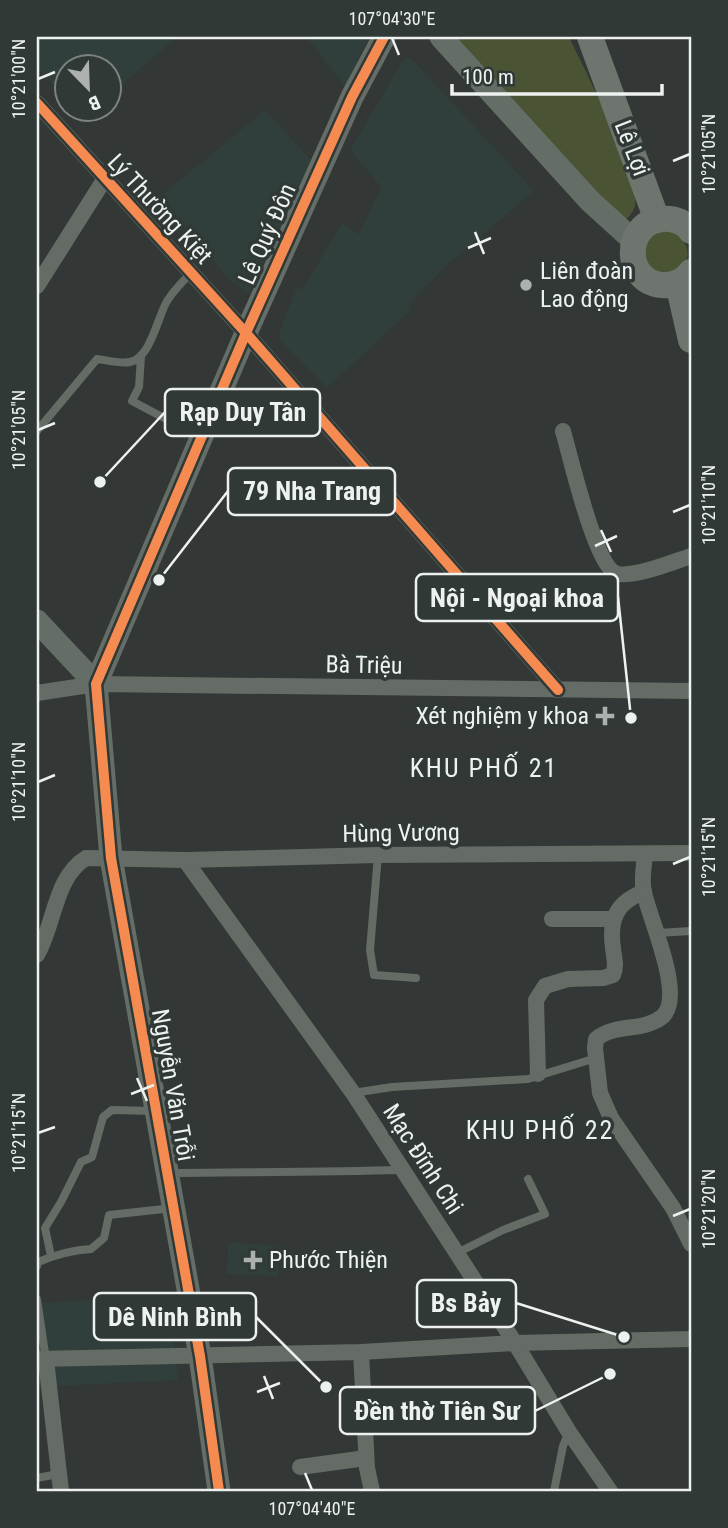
<svg xmlns="http://www.w3.org/2000/svg" width="728" height="1528" font-family="'Roboto Condensed',sans-serif">
  <style>
    .built { fill: #303f3b }
    .green { fill: #4a5334 }
    .lines { fill: none; stroke-linecap: round; stroke-linejoin: round }
    .lane { stroke: #656b65; stroke-width: 8 }
    .street { stroke: #656b65; stroke-width: 16 }
    .secondary { stroke: #656d67; stroke-width: 23 }
    .primary { stroke: #6d756e; stroke-width: 26 }
    .cycleway-casing { stroke: #313936; stroke-width: 15 }
    .cycleway { stroke: #f68b52; stroke-width: 10 }
    .ticks { fill: none; stroke: #edf2f0; stroke-width: 2.5 }
    .poi-dot { fill: #acb1af; stroke: #313936; stroke-width: 2.5 }
    .labels { text-anchor: middle; dominant-baseline: central; stroke-width: 7; stroke-linejoin: round; paint-order: stroke }
    .street-label { font-size: 24px; fill: #edf2f0; stroke: #313936 }
    .poi-label { font-size: 24px; fill: #edf2f0; stroke: #313936; text-anchor: start }
    .neighbourhood-label { font-size: 26px; letter-spacing: 2px; fill: #edf2f0; stroke: #313936 }
    .leader { fill: none; stroke: #edf2f0; stroke-width: 2.5 }
    .callout-dot { fill: #edf2f0; stroke: #313936; stroke-width: 2.5 }
    .callout { fill: #313936; stroke: #edf2f0; stroke-width: 2.5 }
    .callout-label { font-size: 26px; text-anchor: middle; font-weight: bold; fill: #edf2f0 }
    .neatline { fill: none; stroke: #edf2f0; stroke-width: 2.5 }
    .ticks-label { font-size: 18px; text-anchor: middle; fill: #edf2f0 }
  </style>
  <rect width="100%" height="100%" fill="#333735"/>
  <g class="built">
    <path d="M37,37H177L109,96L108,66H66V99L37,68Z"/>
    <path d="M306,37H368L346,88L321,55Z"/>
    <path d="M405,57L412,59L534,191L448,264L409,304L411,310L327,388L278,338L296,287L302,290L342,223L359,234L381,187L350,150Z"/>
    <path d="M265,110L313,162L248,294L231,281L157,199Z"/>
    <path d="M228,1242L278,1246V1276L227,1274Z"/>
    <path d="M169,1296L178,1380L37,1387V1303Z"/>
  </g>
  <g class="green">
    <path d="M445,37H569C584,69 640,176 635,205C634,212 627,219 622,222Z"/>
    <path d="M666,228C681,238 692,243 686,263L667,275L647,266C642,240 642,240 666,228Z"/>
  </g>
  <g class="lines">
    <g class="lane">
      <path d="M141,356L139,387L132,401L200,437"/>
      <path d="M37,431L97,359C106,360 121,364 130,362C150,358 157,320 166,303C172,292 182,282 191,273"/>
      <path d="M378,855L370,950L374,975L416,978"/>
      <path d="M658,933L691,931"/>
      <path d="M353,1093L392,1087L528,1079L596,1058"/>
      <path d="M171,1173C248,1172 325,1172 402,1170"/>
      <path d="M457,1253L503,1230L545,1214L528,1179"/>
      <path d="M51,1256L45,1228L61,1202L81,1162L92,1157L103,1117L112,1110L153,1111"/>
      <path d="M37,1266L38,1262C55,1255 72,1250 91,1249L104,1238L109,1215L173,1208"/>
      <path d="M37,1299L46,1360"/>
      <path d="M37,1478L58,1474"/>
      <path d="M554,1491L563,1446L569,1432"/>
    </g>
    <g class="street">
      <path d="M37,103L246,333L558,690"/>
      <path d="M37,286L104,180"/>
      <path d="M563,431C570,455 596,570 618,574C636,577 673,562 691,556"/>
      <path d="M37,693L96,684L691,691"/>
      <path d="M645,854C644,867 641,880 644,892C649,918 686,997 662,1017C643,1032 615,1023 596,1039L595,1048L600,1093L611,1118L673,1208L691,1244"/>
      <path d="M185,860L353,1093L515,1343L569,1432L610,1491"/>
      <path d="M552,919H612"/>
      <path d="M37,955C55,924 54,878 86,858L185,860L378,855L691,853"/>
      <path d="M538,1074L536,1000L545,986L568,979L603,978L613,975C617,966 614,958 613,948C609,920 616,902 644,892"/>
      <path d="M361,1352L367,1468L372,1491"/>
      <path d="M37,1359L361,1352L515,1343L691,1339"/>
      <path d="M46,1360L61,1491"/>
      <path d="M300,1467L366,1458"/>
    </g>
    <g class="secondary">
      <path d="M441,37L590,201L634,241"/>
      <path d="M37,621L96,684"/>
      <path d="M219,1491L200,1356L111,858L96,684L246,333L352,97L384,37"/>
    </g>
    <g class="primary">
      <path d="M590,37L657,220"/>
      <path d="M691,231C684,222 674,218 662,219C623,223 623,282 662,285C674,286 684,281 691,272"/>
      <path d="M678,283L691,340"/>
    </g>
    <g class="cycleway-casing">
      <g id="cycleway">
        <path d="M37,103L246,333L558,690"/>
        <path d="M219,1491L200,1356L111,858L96,684L246,333L352,97L384,37"/>
      </g>
    </g>
    <use href="#cycleway" class="cycleway"/>
  </g>
  <path class="ticks" d="M392,38L399,55M38,79L55,72M673,161L690,154M475,232L484,254M468,248L491,238M38,430L55,423M673,512L690,505M601,530L611,552M595,546L617,536M38,782L55,775M673,864L690,857M137,1078L147,1101M131,1094L154,1085M38,1133L55,1127M673,1216L690,1209M264,1376L273,1399M257,1392L280,1383M305,1473L312,1490"/>
  <g class="poi-dot">
    <circle cx="526" cy="285" r="7"/>
    <path d="M601.5 705.5h7v7h7v7h-7v7h-7v-7h-7v-7h7z"/>
    <path d="M249.5 1249.5h7v7h7v7h-7v7h-7v-7h-7v-7h7z"/>
  </g>
  <g class="labels">
    <g class="street-label">
      <text transform="translate(632 148) rotate(69)">Lê Lợi</text>
      <text transform="translate(160 209) rotate(47)">Lý Thường Kiệt</text>
      <text transform="translate(267 234) rotate(-66)">Lê Quý Đôn</text>
      <text transform="translate(364 665) rotate(1)">Bà Triệu</text>
      <text transform="translate(401 833) rotate(-1)">Hùng Vương</text>
      <text transform="translate(173 1085) rotate(80)">Nguyễn Văn Trỗi</text>
      <text transform="translate(423 1159) rotate(57)">Mạc Đĩnh Chi</text>
    </g>
    <g class="poi-label">
      <text x="540" y="271">Liên đoàn<tspan x="540" dy="28">Lao động</tspan></text>
      <text x="589" y="716" text-anchor="end">Xét nghiệm y khoa</text>
      <text x="269" y="1260">Phước Thiện</text>
    </g>
    <g class="neighbourhood-label">
      <text x="484" y="768">KHU PHỐ 21</text>
      <text x="540" y="1130">KHU PHỐ 22</text>
    </g>
  </g>
  <path class="leader" d="M100 482L165 412M159 580L228 491M631 718L618 597M624 1337L516 1303M326 1387L256 1317M610 1374L535 1411"/>
  <g class="callout-dot">
    <circle cx="100" cy="482" r="7"/>
    <circle cx="159" cy="580" r="7"/>
    <circle cx="631" cy="718" r="7"/>
    <circle cx="624" cy="1337" r="7"/>
    <circle cx="326" cy="1387" r="7"/>
    <circle cx="610" cy="1374" r="7"/>
  </g>
  <g class="callout">
    <rect x="165" y="389" width="155" height="47" rx="7"/>
    <rect x="228" y="468" width="167" height="47" rx="7"/>
    <rect x="416" y="574" width="202" height="47" rx="7"/>
    <rect x="417" y="1280" width="99" height="47" rx="7"/>
    <rect x="94" y="1293" width="162" height="47" rx="7"/>
    <rect x="340" y="1387" width="195" height="47" rx="7"/>
  </g>
  <g class="callout-label">
    <text x="243" y="421">Rạp Duy Tân</text>
    <text x="312" y="500">79 Nha Trang</text>
    <text x="517" y="607">Nội - Ngoại khoa</text>
    <text x="466" y="1312">Bs Bảy</text>
    <text x="175" y="1326">Dê Ninh Bình</text>
    <text x="437" y="1420">Đền thờ Tiên Sư</text>
  </g>
  <rect width="728" height="1528" fill="none" stroke="#313936" stroke-width="77"/>
  <g transform="translate(88 88) rotate(157)"><circle r="33" fill="#313936" stroke="#7c8380" stroke-width="2"/>
  <path d="M0-5L12 26L0 18L-12 26Z" fill="#acb1af"/>
  <text y="-10" font-size="19" font-weight="bold" text-anchor="middle" fill="#edf2f0">B</text>
  </g>
  <path d="M452 84v10h210v-10" fill="none" stroke="#edf2f0" stroke-width="3.5"/>
  <text x="462" y="84" font-size="21" fill="#edf2f0" stroke="#313936" stroke-width="5" paint-order="stroke">100 m</text>
  <rect x="38" y="38" width="652" height="1452" class="neatline"/>
  <g class="ticks-label">
    <text x="392" y="25">107°04'30"E</text>
    <text transform="translate(19 79) rotate(-90)" y="6">10°21'00"N</text>
    <text transform="translate(709 154) rotate(-90)" y="6">10°21'05"N</text>
    <text transform="translate(19 430) rotate(-90)" y="6">10°21'05"N</text>
    <text transform="translate(709 505) rotate(-90)" y="6">10°21'10"N</text>
    <text transform="translate(19 782) rotate(-90)" y="6">10°21'10"N</text>
    <text transform="translate(709 857) rotate(-90)" y="6">10°21'15"N</text>
    <text transform="translate(19 1133) rotate(-90)" y="6">10°21'15"N</text>
    <text transform="translate(709 1209) rotate(-90)" y="6">10°21'20"N</text>
    <text x="312" y="1515">107°04'40"E</text>
  </g>
</svg>
